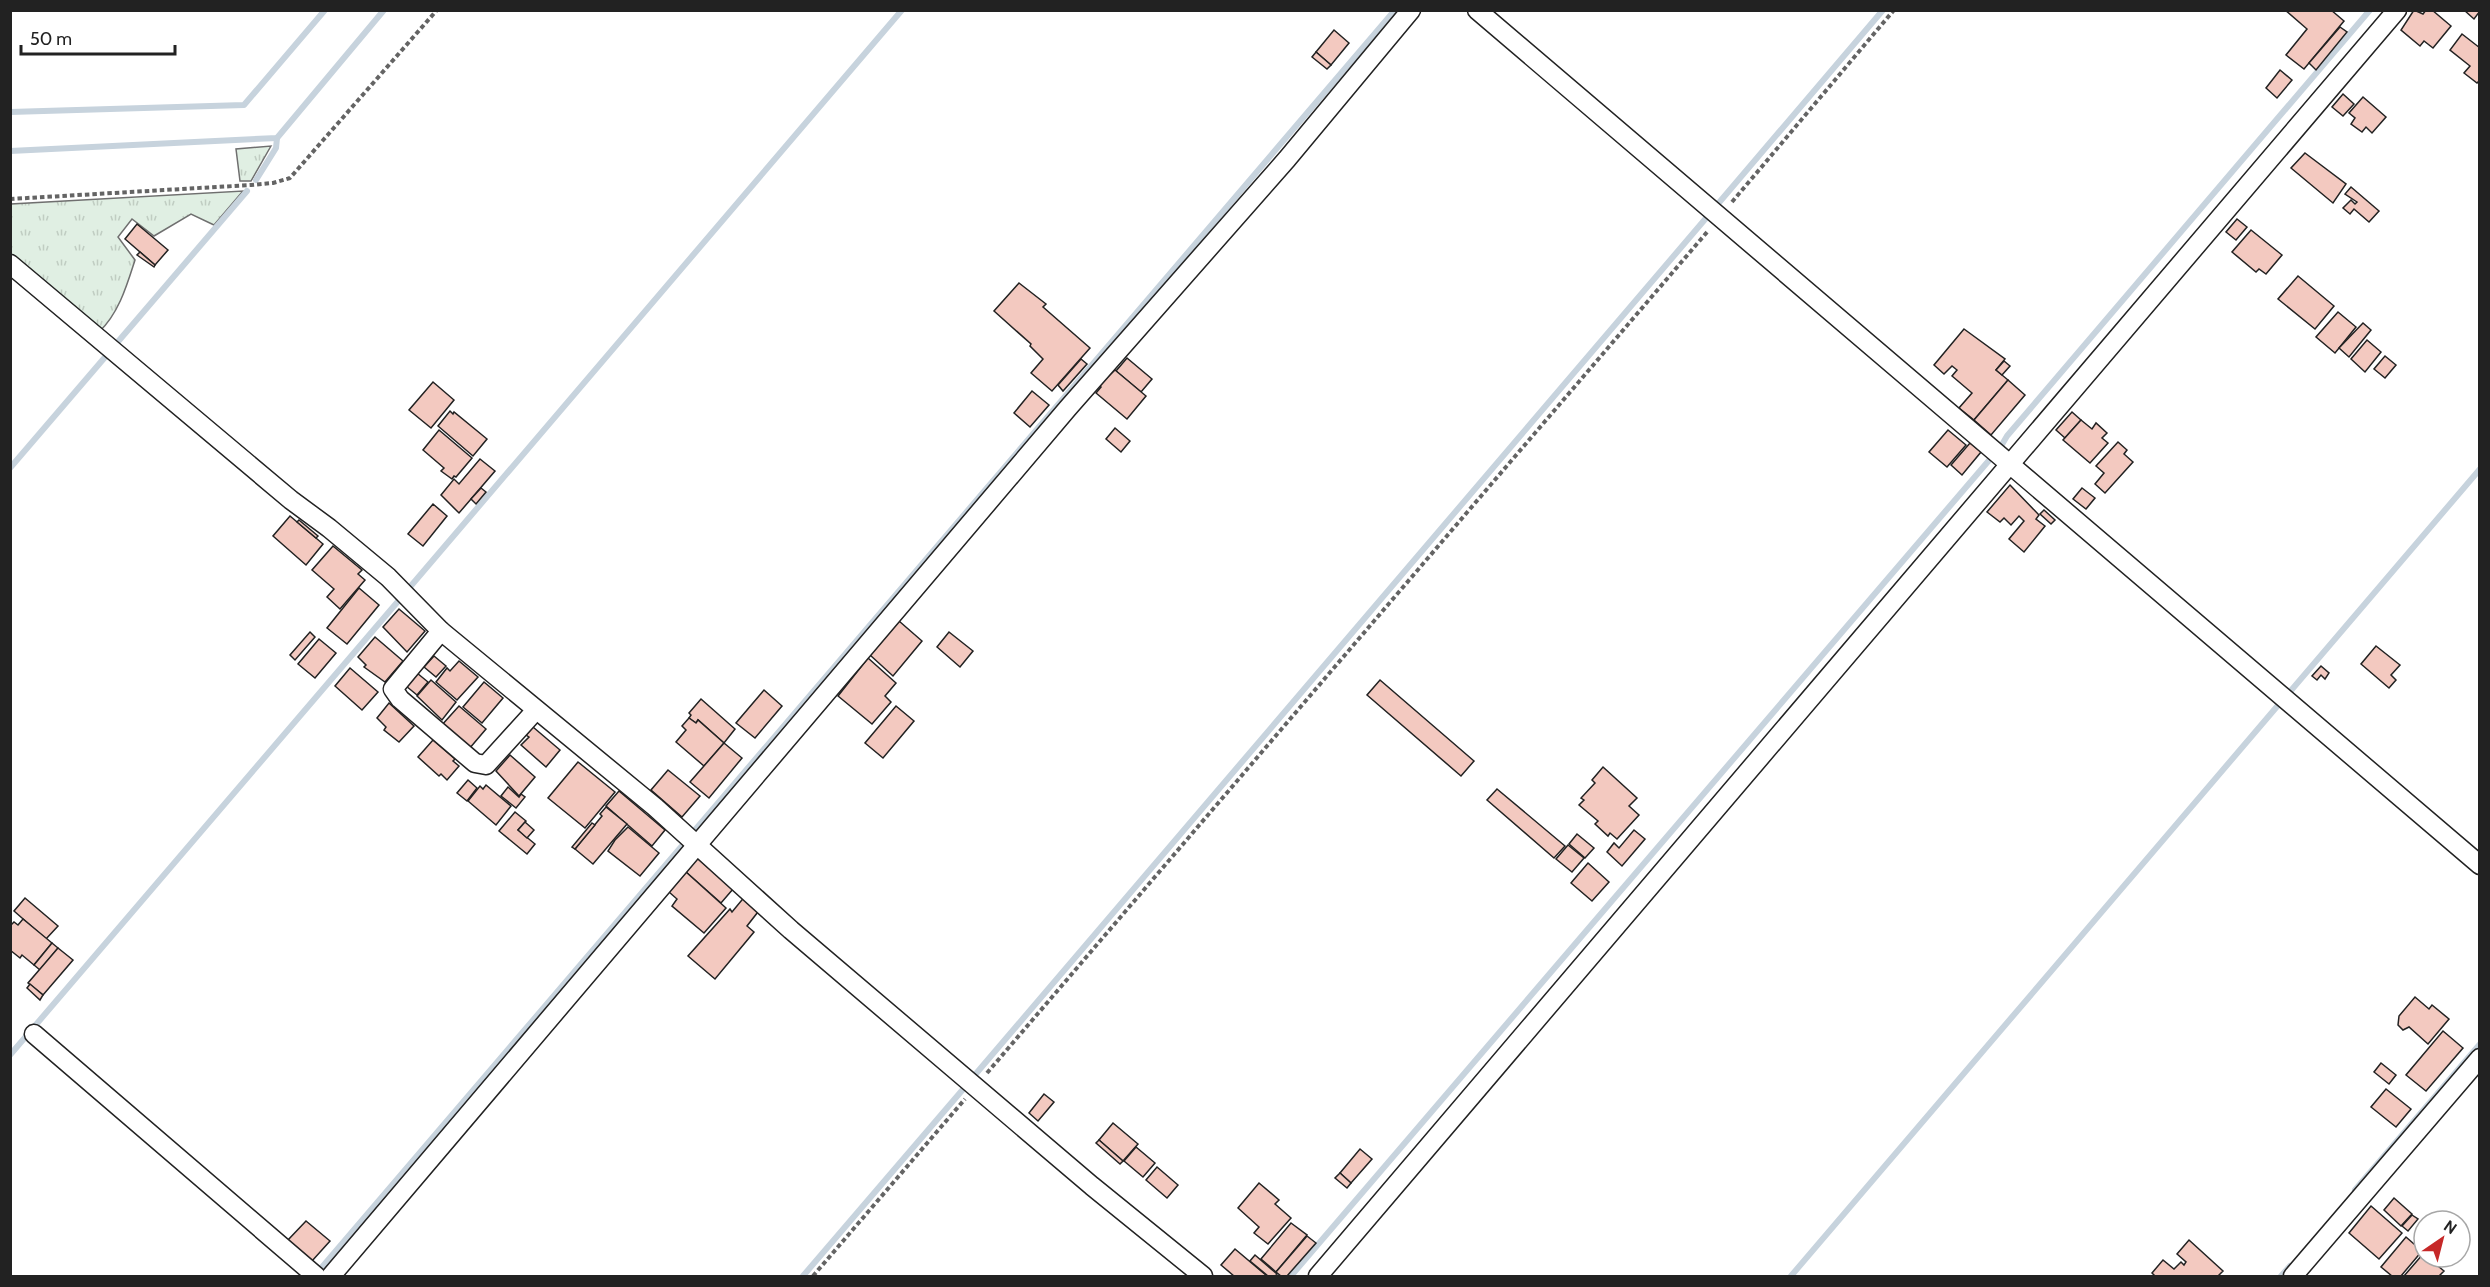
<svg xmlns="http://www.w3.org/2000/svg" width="2490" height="1287" font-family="Cabin,sans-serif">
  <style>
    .grass { fill: url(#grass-tufts); stroke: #6f6f6f; stroke-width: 1.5 }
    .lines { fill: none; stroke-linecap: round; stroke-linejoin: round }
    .stream { stroke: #c7d3dd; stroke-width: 6 }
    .building { fill: #f3c9c0; stroke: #222; stroke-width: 1.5 }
    .minor-casing { stroke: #222; stroke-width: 21 }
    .path { stroke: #646464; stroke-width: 4; stroke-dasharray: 4.5 3; stroke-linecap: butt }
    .minor { stroke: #fff; stroke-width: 18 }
  </style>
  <defs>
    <pattern id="grass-tufts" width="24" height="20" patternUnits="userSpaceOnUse" patternTransform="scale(1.5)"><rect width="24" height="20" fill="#e0efe3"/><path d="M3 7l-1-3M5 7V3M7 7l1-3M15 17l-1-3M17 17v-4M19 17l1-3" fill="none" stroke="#c0cdc2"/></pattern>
  </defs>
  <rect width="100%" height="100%" fill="#fff"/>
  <g class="grass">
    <path d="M271,146L251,181H240L236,149Z"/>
    <path d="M243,191L214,225L191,214L154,236L132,219L118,237L135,260C127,285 119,313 99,332L11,255V204Z"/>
  </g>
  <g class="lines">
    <g class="stream">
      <path d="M10,112L244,105L325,10"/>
      <path d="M10,151L277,138L384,10"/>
      <path d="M256,180L276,148L277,138"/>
      <path d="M1717,205L1883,10"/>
      <path d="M116,344L247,191"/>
      <path d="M2000,448L2007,436L2370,10"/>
      <path d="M10,468L106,356"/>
      <path d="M410,587L902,10"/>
      <path d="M2288,694L2480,469"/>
      <path d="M695,830L1395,10"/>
      <path d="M10,1055L400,599"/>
      <path d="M974,1076L1707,217"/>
      <path d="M2355,1190L2480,1044"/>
      <path d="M317,1273L681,847"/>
      <path d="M803,1276L965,1087"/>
      <path d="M1291,1276L1991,458"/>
      <path d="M1791,1276L2280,703"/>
      <path d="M2281,1276L2290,1266"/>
    </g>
  </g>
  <g class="building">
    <path d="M2285,10H2331L2344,21L2304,69L2286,55L2307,29Z"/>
    <path d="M2414,10L2423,14L2426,10H2432L2451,26L2433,48L2424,41L2420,46L2401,30Z"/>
    <path d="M2464,10H2480V11L2474,19Z"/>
    <path d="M2340,27L2347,32L2316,70L2309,63Z"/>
    <path d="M1334,30L1349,43L1331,65L1316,52Z"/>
    <path d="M2462,34L2480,48V80L2477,83L2464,73L2470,66L2450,50Z"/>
    <path d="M1316,52L1331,65L1327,69L1312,57Z"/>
    <path d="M2280,70L2292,80L2277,98L2266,88Z"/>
    <path d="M2343,94L2354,104L2343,116L2332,107Z"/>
    <path d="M2363,97L2386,117L2372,133L2366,127L2362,132L2351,124L2355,118L2349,113Z"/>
    <path d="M2305,153L2346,184L2333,203L2291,168Z"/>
    <path d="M2351,187L2379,211L2369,222L2354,209L2350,214L2343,208L2351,200L2355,204L2357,202L2345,194Z"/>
    <path d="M2237,219L2247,227L2236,240L2226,232Z"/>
    <path d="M137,224L168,250L155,265L125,239Z"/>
    <path d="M2251,230L2282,255L2266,274L2259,269L2256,272L2232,252Z"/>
    <path d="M140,252L155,265L154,267L137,255Z"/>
    <path d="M2298,276L2334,306L2315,329L2278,299Z"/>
    <path d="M1019,283L1046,304L1043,307L1090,348L1052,391L1031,373L1043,359L1030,346L1031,344L994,311Z"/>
    <path d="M2338,312L2356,327L2335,353L2316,337Z"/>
    <path d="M2363,323L2371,330L2349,357L2339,348Z"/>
    <path d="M1964,329L2005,359L1996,370L2008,380L1974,420L1959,408L1972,393L1952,376L1957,370L1952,366L1944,374L1934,365Z"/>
    <path d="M2367,340L2381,352L2365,372L2351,359Z"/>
    <path d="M2385,356L2396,365L2385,378L2374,369Z"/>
    <path d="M1127,358L1152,379L1141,392L1116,371Z"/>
    <path d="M1081,359L1087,364L1063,391L1058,385Z"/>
    <path d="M2004,361L2010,366L2002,375L1996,370Z"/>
    <path d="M1115,370L1146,396L1127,419L1096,393L1101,387L1099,385Z"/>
    <path d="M2008,380L2025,395L1991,435L1974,420Z"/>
    <path d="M433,382L454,400L431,428L409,410Z"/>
    <path d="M1032,391L1049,405L1030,427L1014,413Z"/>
    <path d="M450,411L453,414L454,412L487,439L473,456L438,426Z"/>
    <path d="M2072,412L2081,420L2065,438L2056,430Z"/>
    <path d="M2081,420L2092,429L2096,423L2107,433L2102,438L2108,443L2090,463L2063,440Z"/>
    <path d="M1115,428L1130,441L1121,452L1106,439Z"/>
    <path d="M439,430L472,458L456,477L454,476L452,479L441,471L444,468L423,450Z"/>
    <path d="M1948,430L1966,445L1947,467L1929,452Z"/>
    <path d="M2118,442L2127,450L2124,454L2133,462L2105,493L2095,484L2104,473L2096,466Z"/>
    <path d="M1970,443L1981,452L1962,475L1951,465Z"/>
    <path d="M480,459L495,471L459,513L441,495L454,479L459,484Z"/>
    <path d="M2010,485L2039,515L2036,519L2045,526L2024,552L2009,539L2024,521L2019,516L2011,525L2004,518L2000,522L1987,512Z"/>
    <path d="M481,488L486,492L476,504L471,499Z"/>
    <path d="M2082,488L2095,498L2086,509L2073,499Z"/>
    <path d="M433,504L447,516L423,546L408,534Z"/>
    <path d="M2044,510L2055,520L2051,524L2040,514Z"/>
    <path d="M290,516L323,544L306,565L273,536Z"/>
    <path d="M299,520L318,536L316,538L297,522Z"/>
    <path d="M333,546L362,570L358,574L365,580L340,609L327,597L334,589L312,570Z"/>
    <path d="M359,588L379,605L347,644L327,628Z"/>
    <path d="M399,609L425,631L407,652L383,627Z"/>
    <path d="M899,621L922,641L893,676L870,655Z"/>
    <path d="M310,632L315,637L295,660L290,655Z"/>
    <path d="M949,632L973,651L960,667L937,647Z"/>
    <path d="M375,637L403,661L385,682L364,667L366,665L358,657Z"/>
    <path d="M319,639L336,653L315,678L298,664Z"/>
    <path d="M2376,646L2400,665L2391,675L2396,680L2389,688L2361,664Z"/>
    <path d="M434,656L446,666L436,677L424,667Z"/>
    <path d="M868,658L896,683L885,696L891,702L872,724L838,696Z"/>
    <path d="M459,661L478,677L457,700L436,682L447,668L450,671Z"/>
    <path d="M2321,666L2329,673L2325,679L2321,675L2317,680L2312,676Z"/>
    <path d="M350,668L378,692L362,710L335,686Z"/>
    <path d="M417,673L428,682L417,695L406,686Z"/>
    <path d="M431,680L456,702L442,720L417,696Z"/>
    <path d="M1380,680L1474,761L1461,776L1367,695Z"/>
    <path d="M484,682L503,698L482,723L463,707Z"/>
    <path d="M764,690L782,706L755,738L736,723Z"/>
    <path d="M701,699L735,729L724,743L698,720L696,723L689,718L691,715L689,713Z"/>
    <path d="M389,703L414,726L399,742L384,730L386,727L377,718Z"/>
    <path d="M459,706L486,729L469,749L441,726Z"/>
    <path d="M896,706L914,721L883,758L865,743Z"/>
    <path d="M689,718L696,723L698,720L724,743L704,766L676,742L686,730L682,726Z"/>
    <path d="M533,727L560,750L546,767L521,745L529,737L526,735Z"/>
    <path d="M433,740L455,759L453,761L459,766L447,780L441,774L439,776L418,757Z"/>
    <path d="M724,743L742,758L709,798L690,782Z"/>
    <path d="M510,755L535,777L519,796L496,771Z"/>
    <path d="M578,762L615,792L585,828L548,798Z"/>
    <path d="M1603,767L1637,798L1629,806L1639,815L1617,839L1610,833L1608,836L1595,824L1598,821L1579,805L1584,800L1581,798L1595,783L1592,780Z"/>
    <path d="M668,770L700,796L682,817L651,790Z"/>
    <path d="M468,780L477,788L467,801L457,793Z"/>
    <path d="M486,785L511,806L496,825L468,801L480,786L483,789Z"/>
    <path d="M508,787L519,797L521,794L525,797L516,808L501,796Z"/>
    <path d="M1497,789L1565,846L1554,858L1487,800Z"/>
    <path d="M619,791L665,830L652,846L606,806Z"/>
    <path d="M606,807L627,824L593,864L575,849L602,816L600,814Z"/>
    <path d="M515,812L526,821L518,830L535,844L527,854L499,831Z"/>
    <path d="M525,822L534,830L527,838L518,830Z"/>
    <path d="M592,823L595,825L575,849L572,847Z"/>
    <path d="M628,827L659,853L640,876L608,851L615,840Z"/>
    <path d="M1634,830L1645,839L1622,866L1607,852L1614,843L1619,848Z"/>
    <path d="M1577,834L1594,848L1585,858L1569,844Z"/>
    <path d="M1568,845L1584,858L1572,872L1556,859Z"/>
    <path d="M697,858L733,889L721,903L686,872Z"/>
    <path d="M1588,863L1609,882L1592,901L1571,883Z"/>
    <path d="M686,872L726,908L704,933L672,906L677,899L669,892Z"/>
    <path d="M746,895L761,908L747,926L754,932L715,979L688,956L730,909L732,912Z"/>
    <path d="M25,898L58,926L46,939L14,911Z"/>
    <path d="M23,919L52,943L34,965L22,955L20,958L10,950V926L14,922L18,925Z"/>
    <path d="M52,943L58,948L40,970L34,965Z"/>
    <path d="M58,948L73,960L43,995L28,983Z"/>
    <path d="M30,984L43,995L40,1000L27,988Z"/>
    <path d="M2415,997L2429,1009L2432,1005L2449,1019L2428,1044L2409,1027L2403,1030L2398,1025L2399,1016Z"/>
    <path d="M2443,1031L2463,1048L2426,1091L2406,1075Z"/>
    <path d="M2381,1063L2396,1075L2389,1084L2374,1072Z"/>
    <path d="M2386,1089L2411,1109L2396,1127L2371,1107Z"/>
    <path d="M1044,1094L1054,1102L1038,1121L1029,1113Z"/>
    <path d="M1113,1123L1138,1144L1123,1161L1099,1140Z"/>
    <path d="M1099,1140L1123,1161L1120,1164L1096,1143Z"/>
    <path d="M1136,1147L1155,1163L1143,1177L1124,1161Z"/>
    <path d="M1360,1149L1372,1159L1351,1183L1340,1173Z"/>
    <path d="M1157,1167L1178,1185L1167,1198L1146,1180Z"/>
    <path d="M1340,1173L1351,1183L1347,1188L1335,1178Z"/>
    <path d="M1259,1183L1279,1200L1275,1204L1291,1218L1268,1244L1254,1233L1259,1227L1238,1208Z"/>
    <path d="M2394,1198L2412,1214L2401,1226L2384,1210Z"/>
    <path d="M2371,1206L2402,1233L2379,1259L2349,1233Z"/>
    <path d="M2412,1215L2418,1219L2408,1231L2402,1226Z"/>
    <path d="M306,1221L330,1241L312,1261L288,1240Z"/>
    <path d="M1291,1223L1307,1235L1276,1272L1261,1259Z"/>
    <path d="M1307,1236L1316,1243L1287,1276H1281L1276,1272Z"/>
    <path d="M2406,1237L2422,1251L2401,1276H2392L2381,1267Z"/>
    <path d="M2189,1240L2223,1271L2218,1276H2155L2152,1273L2163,1260L2174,1269L2181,1262L2184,1265L2186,1262L2177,1254Z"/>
    <path d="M1235,1249L1267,1276H1234L1221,1265Z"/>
    <path d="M2423,1254L2424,1257H2427L2444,1271L2439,1276H2404Z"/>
    <path d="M1255,1255L1277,1274L1275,1276H1268L1250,1261Z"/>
  </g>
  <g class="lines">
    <g class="minor-casing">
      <g id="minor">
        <path d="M1477,10L2480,865"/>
        <path d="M10,264L291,500L329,528L388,577L441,631L655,807L791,930L1092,1186L1203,1276"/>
        <path d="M441,631L393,689L400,699L475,763L486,765L536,710"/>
        <path d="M34,1034L316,1276"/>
        <path d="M331,1276L1068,408L1287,159L1411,10"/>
        <path d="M1318,1276L2397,10"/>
        <path d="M2293,1276L2480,1058"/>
      </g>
    </g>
    <g class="path">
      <path d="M10,199L251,185L273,183L290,178L437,10"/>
      <path d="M1732,202L1894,10"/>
      <path d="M987,1073L1708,231"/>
      <path d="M813,1276L965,1099"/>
    </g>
    <use href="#minor" class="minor"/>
  </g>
  <rect width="2490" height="1287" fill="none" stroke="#222222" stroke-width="24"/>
  <g transform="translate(2442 1239) rotate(35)"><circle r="28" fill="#ffffff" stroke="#a7a7a7" stroke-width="1.5"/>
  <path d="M0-4.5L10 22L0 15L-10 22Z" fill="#c62828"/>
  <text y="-9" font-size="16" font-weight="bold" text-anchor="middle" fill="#222222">N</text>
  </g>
  <path d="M21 45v9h154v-9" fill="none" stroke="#222222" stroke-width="3"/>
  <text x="30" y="45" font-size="18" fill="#222222" stroke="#ffffff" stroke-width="4.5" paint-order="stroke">50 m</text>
</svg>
